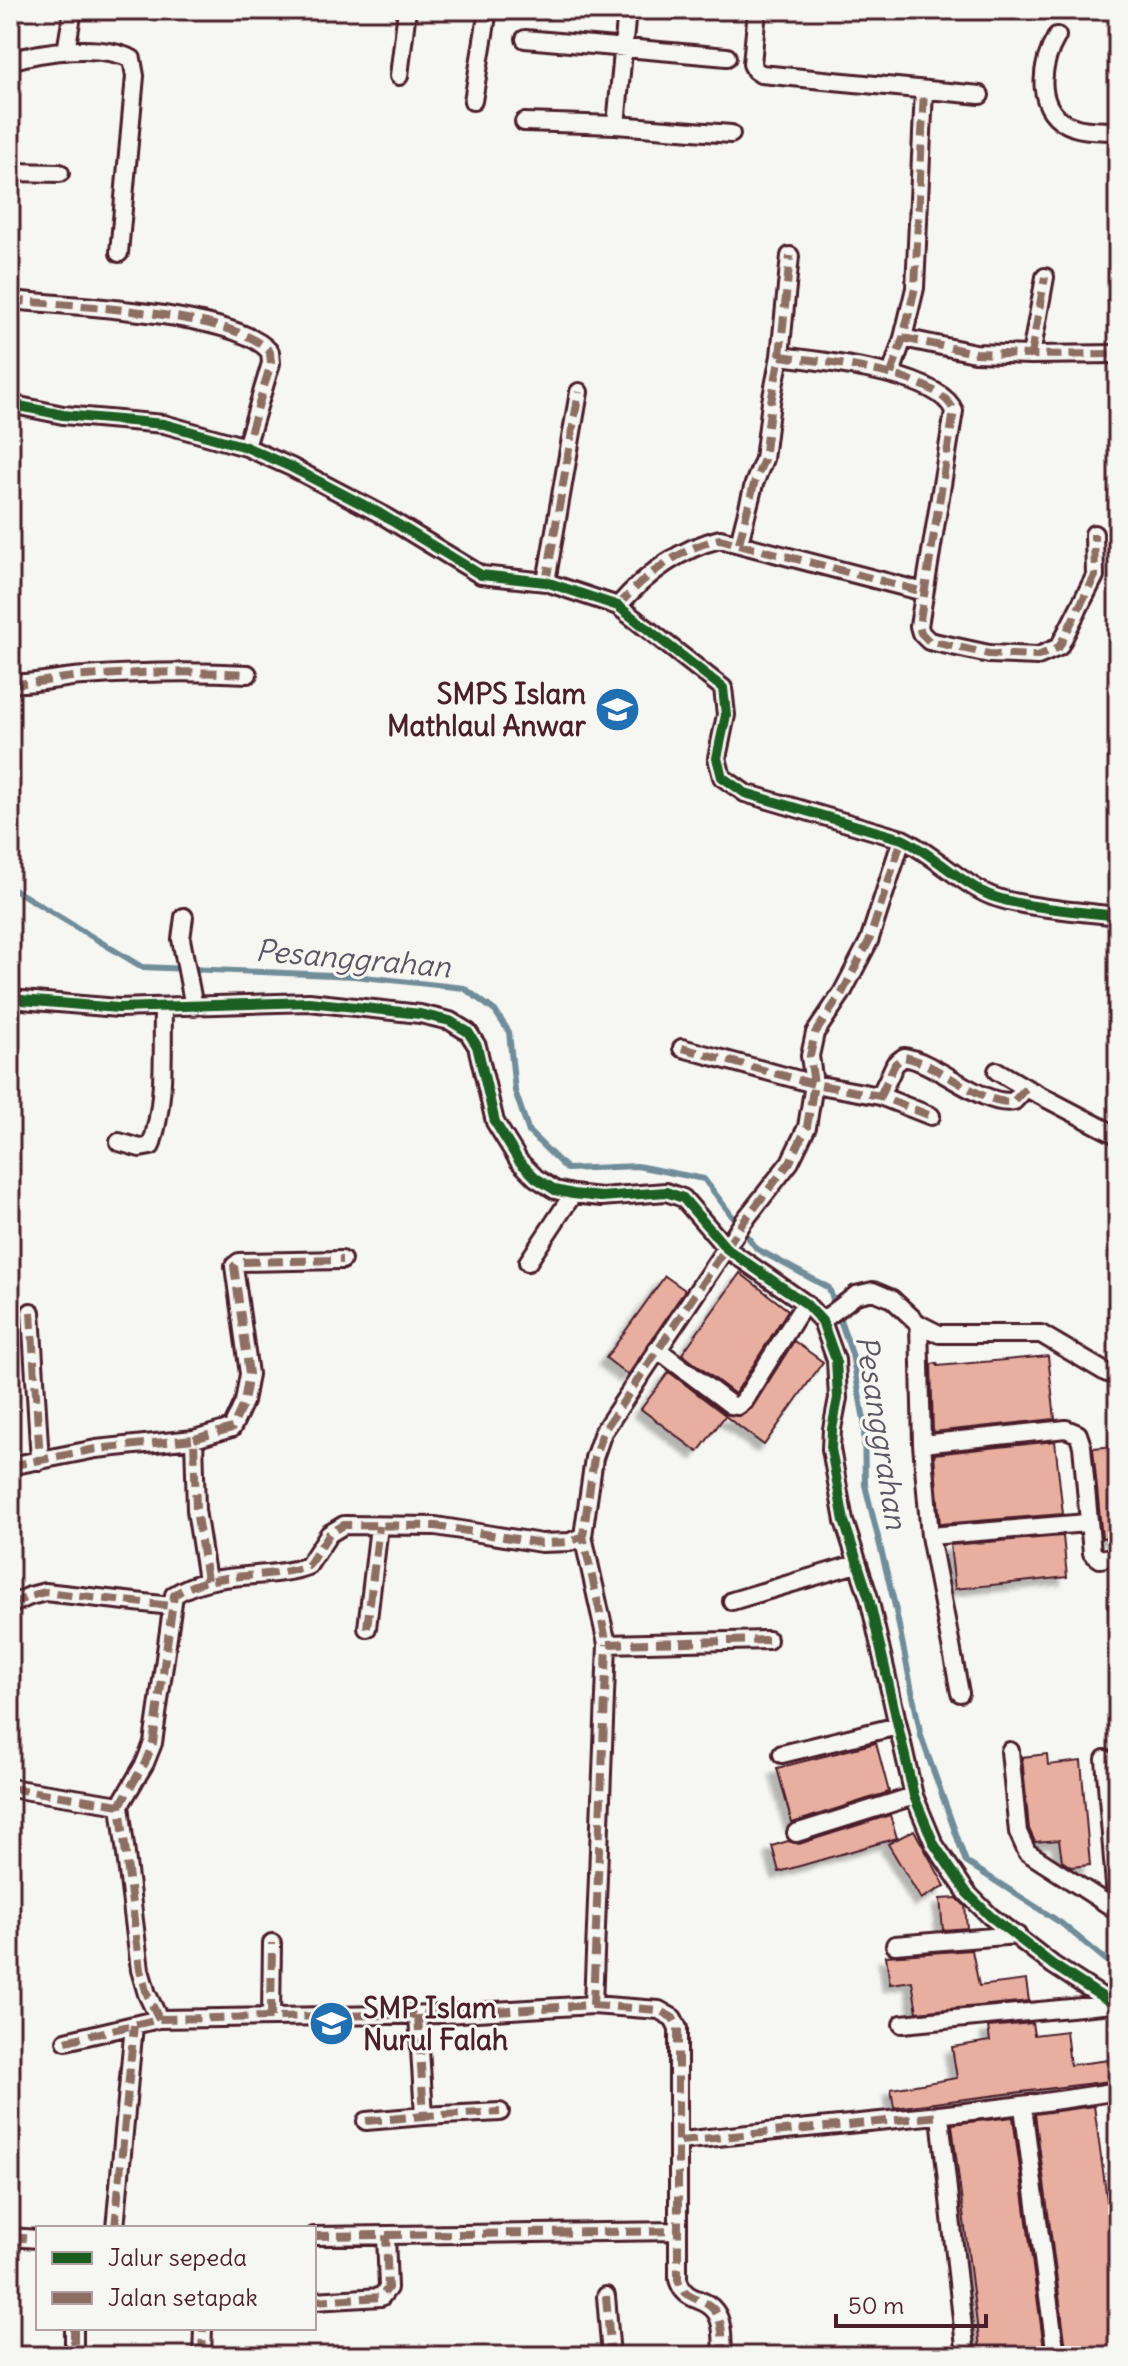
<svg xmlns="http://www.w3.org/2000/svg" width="1128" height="2366" font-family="Delius,sans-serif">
	<defs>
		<filter id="shadow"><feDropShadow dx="-7" dy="7" stdDeviation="2" flood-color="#0004"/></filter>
	</defs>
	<rect width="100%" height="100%" fill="#f6f6f2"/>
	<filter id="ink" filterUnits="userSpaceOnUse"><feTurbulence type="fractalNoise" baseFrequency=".0125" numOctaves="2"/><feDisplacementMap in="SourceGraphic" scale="16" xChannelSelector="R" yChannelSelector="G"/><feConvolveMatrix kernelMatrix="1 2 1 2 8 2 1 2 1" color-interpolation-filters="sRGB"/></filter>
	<g filter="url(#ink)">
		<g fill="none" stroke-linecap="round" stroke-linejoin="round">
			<path stroke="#6f8d99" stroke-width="6" d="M10 887 142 967 355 976 464 988 495 1011 509 1032 515 1091 529 1132 567 1169 637 1166 704 1179 757 1249 829 1288 852 1354 864 1420 865 1485 895 1606 921 1736 966 1862 1061 1923 1118 1970"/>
		</g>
		<path fill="#e8afa1" stroke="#4a1f2b" stroke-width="2" filter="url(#shadow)" d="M740 1273 788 1310 735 1394 682 1354Z
			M665 1276 685 1290 628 1375 606 1358Z
			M794 1341 823 1362 764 1445 725 1416 698 1452 641 1409 669 1372 724 1414 741 1416 752 1408Z
			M1048 1356 1055 1419 933 1432 931 1364 937 1363 938 1366Z
			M1055 1441 1063 1514 940 1524 934 1454Z
			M1118 1446V1537L1102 1538 1093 1448Z
			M1063 1536 1067 1577 955 1589 950 1545Z
			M876 1743 889 1792 792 1823 777 1768Z
			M1047 1754 1048 1765 1081 1761 1090 1865 1071 1867 1062 1861 1059 1840 1035 1842 1029 1829 1022 1757Z
			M890 1815 897 1838 779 1872 772 1846 788 1841 799 1844Z
			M914 1830 945 1886 921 1899 888 1844Z
			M957 1898 965 1906 967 1928 943 1930 940 1899Z
			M972 1950 979 1986 1026 1980 1029 2001 917 2012 912 1981 890 1984 886 1956Z
			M1032 2023 1034 2035 1066 2031 1070 2065 1118 2059V2080L894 2108 891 2089 957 2078 952 2047 990 2041 988 2027Z
			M1094 2106 1118 2279V2356H1067L1035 2114Z
			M1013 2117 1045 2356H981L952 2124Z"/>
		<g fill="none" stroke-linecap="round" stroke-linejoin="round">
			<defs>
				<path id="minor" d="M627 10 616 125 731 134
					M757 10 752 64 755 70 761 74 980 95
					M1057 36C1039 67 1034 113 1074 127 1087 132 1104 130 1118 131
					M525 39 727 57
					M66 51 73 10
					M10 61C44 51 99 43 132 59L135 76 119 253
					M399 76 407 10
					M473 101 488 10
					M524 122 616 125
					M10 172 60 173
					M10 300C65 306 237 311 270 352L271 363 246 447
					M903 338 975 353 1031 355 1118 354
					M1031 355 1045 277
					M780 356C818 361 939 372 954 411L919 626 921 633 929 641 989 654 1038 656 1059 647 1095 576 1094 534
					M891 374 903 338 915 288 924 90
					M10 404 63 415 164 424 246 447 291 467 379 513 481 575 546 582 618 606 723 688 726 715 717 758 722 777 745 793 902 839C933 854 955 878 985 893 1012 907 1085 912 1118 916
					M739 543 754 484 764 459 771 402 780 356 790 256
					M546 582 579 392
					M618 606C646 574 679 549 720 539L924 592
					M10 683C36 685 59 677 85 676 139 672 194 671 248 674
					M184 917 181 939 194 1007
					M10 999 118 1008 309 1002 420 1014 450 1021 468 1032 477 1046 495 1122 519 1161 536 1178 555 1190 573 1194 601 1197 666 1192 683 1198 727 1249 805 1303 822 1321 836 1360 838 1398 832 1429 831 1449 844 1521 869 1598 914 1796 934 1844 967 1893 990 1916 1053 1965 1118 2007
					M682 1048 814 1084 880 1096 931 1116
					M997 1071 1026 1088 1118 1136
					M880 1096 895 1064 904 1057C937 1062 984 1108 1014 1101L1026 1088
					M119 1142 140 1148 151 1146C166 1101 162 1054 163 1008
					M528 1262 573 1194
					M31 1312 40 1461
					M822 1321 856 1295 873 1291 892 1299 919 1324 939 1334H1041L1107 1373 1118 1375
					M919 1324 922 1444 930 1536 1087 1523
					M657 1349 731 1405 738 1406 743 1402 805 1303
					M194 1439 232 1428 244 1402 249 1374 234 1266 239 1262 342 1260
					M922 1444 1066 1429 1078 1434 1082 1446 1092 1553 1100 1559 1118 1556
					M10 1466 96 1449 194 1439 196 1510 207 1580
					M930 1536 960 1693
					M732 1601 856 1564
					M10 1605 30 1596 45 1592 171 1606
					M367 1628 379 1526
					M768 1640 607 1644 583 1536 594 1458 603 1432 744 1221 790 1162 807 1127 814 1084 810 1056 815 1033 842 993 869 941 902 839
					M1010 1751 1018 1832 1027 1852 1118 1911
					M782 1754 898 1726
					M1105 1759 1117 1911
					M10 1788 120 1805
					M796 1833 914 1796
					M895 1945 1017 1935
					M593 2005 607 1644
					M418 2015 424 2116 500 2112
					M271 2017 272 1943
					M159 2019 147 1994 140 1970 120 1805 145 1763 153 1743 174 1595C214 1569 265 1581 308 1566L329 1534 344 1525 436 1526 541 1543 570 1542 583 1536
					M902 2024 1113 2004
					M66 2041 159 2019 444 2014 593 2005 659 2010 673 2018 678 2028V2279C685 2304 703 2295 715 2311 724 2323 722 2342 723 2356
					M1023 2107 1056 2356
					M940 2116 966 2356
					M366 2121 424 2116
					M680 2141C826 2125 973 2115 1118 2091
					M115 2228 134 2025
					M314 2236 678 2231
					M10 2237 38 2239
					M606 2296 611 2356
					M314 2301 381 2297 388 2288 386 2235
					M74 2328V2356
					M202 2356 203 2328"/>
			</defs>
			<use href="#minor" stroke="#4a1f2b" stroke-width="22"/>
			<use href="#minor" stroke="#f6f6f2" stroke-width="16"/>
			<path stroke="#8d6e63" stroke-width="8" stroke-dasharray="16 8" stroke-linecap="butt" d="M10 300C65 306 237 311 270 352L271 363 246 447
				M903 338 975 353 1031 355 1118 354
				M1031 355 1045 277
				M780 356C818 361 939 372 954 411L919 626 921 633 929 641 989 654 1038 656 1059 647 1095 576 1094 534
				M891 374 903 338 915 288 924 90
				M739 543 754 484 764 459 771 402 780 356 790 256
				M546 582 579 392
				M618 606C646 574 679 549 720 539L924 592
				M10 683C36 685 59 677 85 676 139 672 194 671 248 674
				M682 1048 814 1084 880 1096 931 1116
				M880 1096 895 1064 904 1057C937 1062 984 1108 1014 1101L1026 1088
				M31 1312 40 1461
				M194 1439 232 1428 244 1402 249 1374 234 1266 239 1262 342 1260
				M10 1466 96 1449 194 1439 196 1510 207 1580
				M10 1605 30 1596 45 1592 171 1606
				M367 1628 379 1526
				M768 1640 607 1644 583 1536 594 1458 603 1432 744 1221 790 1162 807 1127 814 1084 810 1056 815 1033 842 993 869 941 902 839
				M10 1788 120 1805
				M593 2005 607 1644
				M418 2015 424 2116 500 2112
				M271 2017 272 1943
				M159 2019 147 1994 140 1970 120 1805 145 1763 153 1743 174 1595C214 1569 265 1581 308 1566L329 1534 344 1525 436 1526 541 1543 570 1542 583 1536
				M66 2041 159 2019 444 2014 593 2005 659 2010 673 2018 678 2028V2279C685 2304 703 2295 715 2311 724 2323 722 2342 723 2356
				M366 2121 424 2116
				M680 2141 940 2116
				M115 2228 134 2025
				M314 2236 678 2231
				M10 2237 38 2239
				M606 2296 611 2356
				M314 2301 381 2297 388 2288 386 2235
				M74 2328V2356
				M202 2356 203 2328"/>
			<defs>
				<path id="cycleway" d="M10 404 63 415 164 424 246 447 291 467 379 513 481 575 546 582 618 606 723 688 726 715 717 758 722 777 745 793 902 839C933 854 955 878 985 893 1012 907 1085 912 1118 916
					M10 999 118 1008 309 1002 420 1014 450 1021 468 1032 477 1046 495 1122 519 1161 536 1178 555 1190 573 1194 601 1197 666 1192 683 1198 727 1249 805 1303 822 1321 836 1360 838 1398 832 1429 831 1449 844 1521 869 1598 914 1796 934 1844 967 1893 990 1916 1053 1965 1118 2007"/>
			</defs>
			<use href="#cycleway" stroke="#f6f6f2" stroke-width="15"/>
			<use href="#cycleway" stroke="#1b5e20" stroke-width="10"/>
		</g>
	</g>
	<defs>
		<symbol id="school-disc" viewBox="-11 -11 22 22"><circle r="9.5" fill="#1f6fb2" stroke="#f6f6f2"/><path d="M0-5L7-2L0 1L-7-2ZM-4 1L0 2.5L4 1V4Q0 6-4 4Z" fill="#fff"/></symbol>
	</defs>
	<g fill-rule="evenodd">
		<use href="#school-disc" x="592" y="684" width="51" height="51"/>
		<use href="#school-disc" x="306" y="1998" width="51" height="51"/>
	</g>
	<g text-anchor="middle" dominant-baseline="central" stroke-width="6" stroke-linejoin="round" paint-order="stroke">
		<g font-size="28" font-weight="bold" fill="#4a1f2b" stroke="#f6f6f2" text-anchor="end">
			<text x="586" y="694">SMPS Islam<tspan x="586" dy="32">Mathlaul Anwar</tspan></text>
			<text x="363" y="2008" text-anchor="start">SMP Islam<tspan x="363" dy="32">Nurul Falah</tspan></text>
		</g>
		<g font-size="30" font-style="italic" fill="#5c5662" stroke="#f6f6f2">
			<text transform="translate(353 958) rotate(5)">Pesanggrahan</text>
			<text transform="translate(882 1432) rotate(81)">Pesanggrahan</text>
		</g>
	</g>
	<rect width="1128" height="2366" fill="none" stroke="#f6f6f2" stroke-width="40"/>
	<rect x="20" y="20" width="1088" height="2326" fill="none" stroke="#4a1f2b" stroke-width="3" filter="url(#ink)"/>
	<rect x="36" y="2226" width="280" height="104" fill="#f6f6f2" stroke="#b1a0a2" stroke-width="2"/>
	<rect x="52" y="2252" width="40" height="12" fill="#1b5e20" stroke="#b1a0a2" stroke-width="2"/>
	<text x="108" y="2266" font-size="24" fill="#4a1f2b">Jalur sepeda</text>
	<rect x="52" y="2292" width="40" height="12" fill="#8d6e63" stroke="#b1a0a2" stroke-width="2"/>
	<text x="108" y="2306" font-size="24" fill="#4a1f2b">Jalan setapak</text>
	<path d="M836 2314v12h150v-12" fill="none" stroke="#4a1f2b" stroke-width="4"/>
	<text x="848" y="2314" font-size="24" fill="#4a1f2b" stroke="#f6f6f2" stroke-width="6" paint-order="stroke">50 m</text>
</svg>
